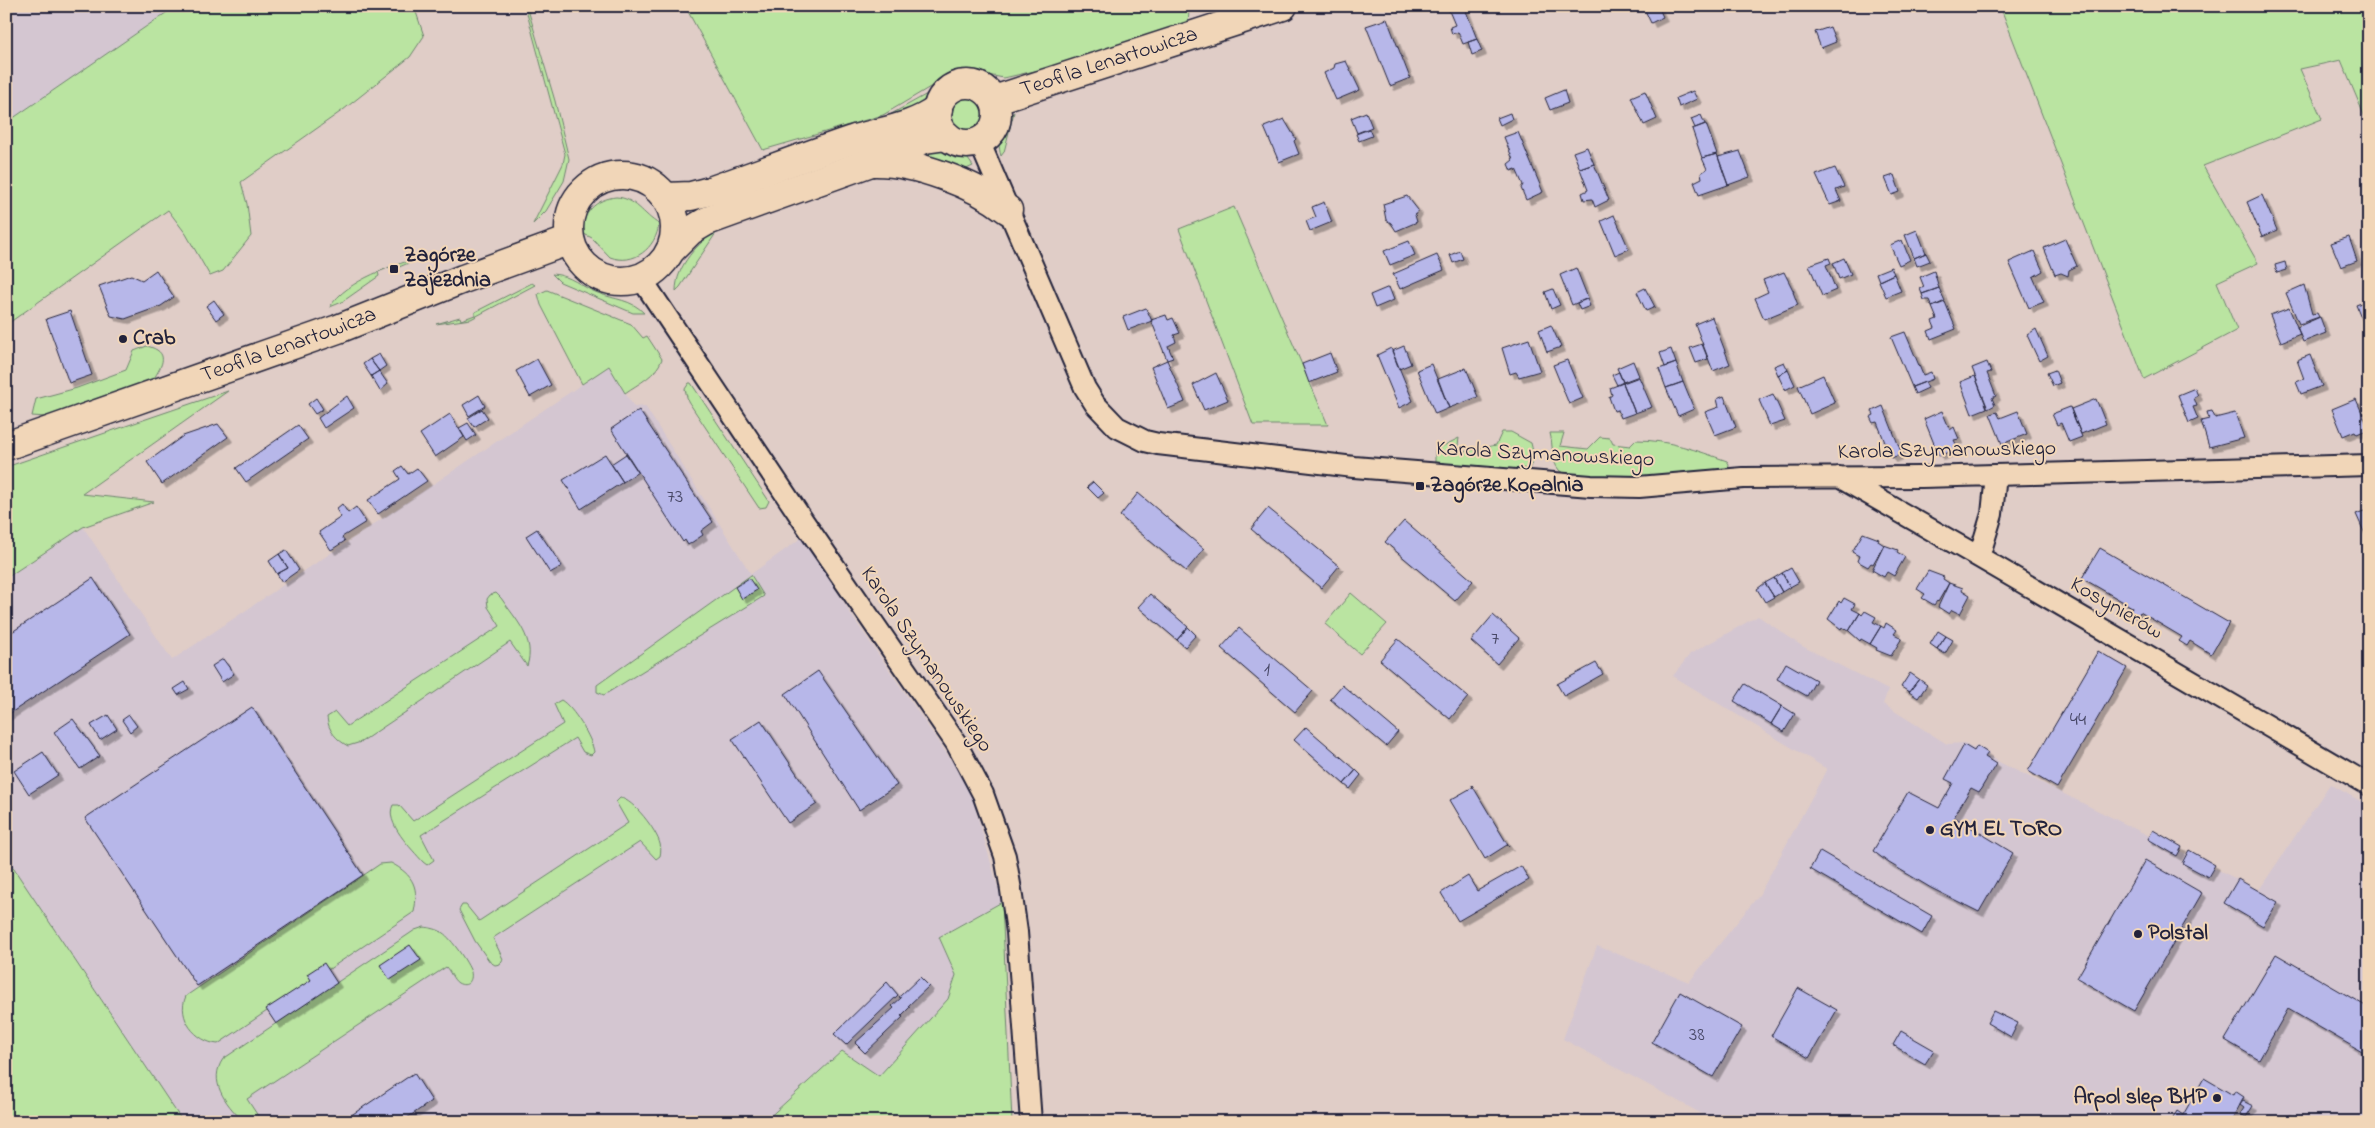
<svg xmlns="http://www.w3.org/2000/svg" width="2375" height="1128" font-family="'Indie Flower',sans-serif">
	<defs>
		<filter id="shadow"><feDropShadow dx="4.5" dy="4.5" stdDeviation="0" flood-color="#0004"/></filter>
	</defs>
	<rect width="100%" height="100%" fill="#e0cdc7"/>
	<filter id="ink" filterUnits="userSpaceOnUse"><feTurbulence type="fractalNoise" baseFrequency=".02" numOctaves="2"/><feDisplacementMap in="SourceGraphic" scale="10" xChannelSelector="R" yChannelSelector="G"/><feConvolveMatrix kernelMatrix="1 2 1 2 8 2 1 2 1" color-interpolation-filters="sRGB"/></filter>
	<g filter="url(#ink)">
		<path fill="#d4c6d1" d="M6 6H176L6 123Z
			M609 366 634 407 645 406 751 574 804 536 852 616 969 786 1002 902 939 937 956 975 949 999 879 1077 842 1051 764 1122H183L6 857V578L83 527 172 660Z
			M1758 616 1802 646 1888 690 1883 704 1947 744 1965 743 1974 748 1976 745 1989 752 1988 755 2001 763 2259 890 2330 784 2369 806V1122H1717L1563 1039 1597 946 1689 982 1759 895 1827 769 1673 676 1690 654Z"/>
		<path fill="#bae4a1" stroke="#6e836e" d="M176 6H414L424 36 410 57 343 110 241 182 247 204 251 236 223 271 210 276 186 234 168 210 6 325V123Z
			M525 6H527L555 101 569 159 564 181 546 211 533 224 563 164 565 154Z
			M685 6H1197L1189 10 1188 26 1069 63 1004 78 971 72 960 73 947 77 883 115 763 150Z
			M2000 6H2369V127L2341 60 2300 69 2322 119 2203 166 2258 263 2217 282 2237 330 2144 379Z
			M945 84 930 103 884 118Z
			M951 114a16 16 0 1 1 32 0a16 16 0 1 1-32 0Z
			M1014 112 1004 152 1001 156C996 139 1001 123 1014 112Z
			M944 145 965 155 973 166 955 174 905 152Z
			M616 197C636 198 643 215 659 224 656 248 634 266 610 257L592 238 582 233C582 213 596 199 616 197Z
			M1234 207 1328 425H1253L1179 229Z
			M718 230 680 287 676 291C676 266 698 242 718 230Z
			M425 256 392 270 390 267 378 272 379 276 342 302 330 307C346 280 396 264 425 256Z
			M552 274C571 275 581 287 598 293 615 300 631 299 644 313H633L560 282Z
			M532 283 535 285 471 319 436 324 460 317 461 320 475 315V312Z
			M547 290 631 324 643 338 647 336 662 359C656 376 639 383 625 393L609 366 582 384 541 305 538 294Z
			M147 346C170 352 163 364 153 380L46 417 32 416 36 399 77 388 126 370 134 351Z
			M689 383H691L769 501 766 507 759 508 688 401 685 389Z
			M228 391 82 494 154 502 83 527 6 578V467Z
			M1502 432H1511L1531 443C1534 455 1535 461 1528 470L1441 466 1435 463V450L1459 438 1457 453 1496 445Z
			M1550 433H1564L1560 446 1588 449 1600 437 1610 438 1613 444 1630 446 1636 440C1669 440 1696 450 1727 461L1729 464 1728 472C1701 474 1576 488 1559 470 1551 461 1553 444 1550 433Z
			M751 575 764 596 604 695 597 692V685Z
			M496 593 501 598C516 620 536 639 527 666L510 642 361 742 348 746C337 740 328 731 327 717L335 712 347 726 500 626 488 607 487 599 490 595Z
			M1351 593 1387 624 1360 654 1325 624Z
			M561 700C573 707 592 738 594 752L591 755 583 752 575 738 421 835 434 860 427 865 423 862C412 849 384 823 393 805H399L413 821 563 724 554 704Z
			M620 798C633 799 657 831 660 844 661 847 661 852 660 856L656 859 640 842 493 938 503 959 500 964 495 965 490 962 475 941 459 910 462 905H466L479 921 628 823 616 802Z
			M6 857 183 1122H6Z
			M391 863C414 875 419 888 414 912L218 1044C196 1042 176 1018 186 996L380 864Z
			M1002 902 1012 1122H764L842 1051 879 1076 948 999 956 975 939 937Z
			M424 927C431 928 438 929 443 933 451 938 468 963 471 972 473 981 467 988 458 983 453 980 450 971 446 967L247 1099 262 1122 242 1120C225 1103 208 1081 223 1059L415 930Z"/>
		<path fill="#b7b7e9" stroke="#22223b" filter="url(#shadow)" d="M1447 6H1464L1477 39 1463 44 1458 32 1452 34 1450 27 1455 25Z
			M1643 6H1658L1663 17 1651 23Z
			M1387 19 1410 78 1390 86 1366 26Z
			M1830 27 1836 42 1821 48 1815 32Z
			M1477 39 1482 51 1472 55 1468 42Z
			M1346 61 1360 90 1336 100 1324 73 1334 68 1335 64Z
			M1564 90 1568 103 1550 110 1545 98Z
			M1645 91 1657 119 1644 125 1631 97Z
			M1693 91 1697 99 1679 107 1676 98Z
			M1366 112 1372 127 1357 133 1351 118Z
			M1510 113 1512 119 1500 125 1497 118Z
			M1701 115 1705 124 1695 128 1691 119Z
			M1284 119 1296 139 1294 141 1299 154 1279 162 1264 127Z
			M1706 124 1717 154 1702 158 1692 129Z
			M1369 129 1372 136 1359 141 1356 134Z
			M1518 132 1543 192 1526 200 1521 188 1523 185 1516 169 1511 171 1508 164 1513 160 1504 137Z
			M1587 147 1594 164 1580 169 1573 152Z
			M1740 151 1750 177 1728 185 1718 157Z
			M1717 154 1728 185 1699 195 1694 182 1702 178 1701 173 1707 169 1702 158Z
			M1594 164 1609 200 1595 207 1592 199 1584 200 1582 193 1588 190 1580 169Z
			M1835 168 1844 187 1836 190 1841 201 1830 205 1816 175Z
			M1894 175 1900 192 1892 195 1885 178Z
			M2262 195 2277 230 2262 237 2247 202Z
			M1407 196 1418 210 1415 215 1417 222 1396 231 1391 223 1386 220 1383 204Z
			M1324 202 1332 222 1310 231 1306 221 1316 217 1312 207Z
			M1614 215 1629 249 1615 255 1601 221Z
			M1917 230 1926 253 1914 258 1905 235Z
			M2349 237 2357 261 2341 267 2331 243Z
			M2065 239 2077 266 2069 270 2068 276 2061 273 2055 275 2044 248Z
			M1902 240 1910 260 1899 265 1890 245Z
			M1409 241 1415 255 1390 265 1384 251Z
			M1460 251 1463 259 1453 263 1450 255Z
			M2034 251 2043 271 2033 277 2044 302 2029 308 2009 262Z
			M1926 253 1930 261 1917 266 1914 258Z
			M1437 255 1444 270 1400 289 1393 274Z
			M1829 258 1831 263 1826 265 1836 290 1822 296 1809 265Z
			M1844 258 1851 274 1839 279 1833 263Z
			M2285 262 2287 270 2277 273 2275 265Z
			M1891 267 1894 274 1879 281 1876 273Z
			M1576 268 1588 298 1572 305 1560 275Z
			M156 270 174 297 161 306 125 319 111 316 99 286 131 275 142 280Z
			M1934 271 1939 288 1922 294 1920 289 1924 287 1920 277Z
			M1784 272 1794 292H1793L1798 305 1764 319 1755 298 1768 292 1763 280Z
			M1894 274 1901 291 1886 297 1879 281Z
			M2304 285 2312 314 2317 313 2319 317 2299 324 2286 293Z
			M1389 287 1394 300 1375 308 1370 295Z
			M1645 288 1655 307 1646 311 1637 292Z
			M1939 288 1945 301 1932 307 1929 300H1924L1922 294Z
			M1553 289 1560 305 1551 309 1545 292Z
			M1587 299 1590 306 1580 310 1577 303Z
			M214 300 224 314 216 320 206 306Z
			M2369 300V327L2366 329 2356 305Z
			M1945 302 1956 329 1931 339 1928 331 1935 328 1932 321 1937 319 1932 307Z
			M1146 308 1152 321 1128 330 1123 317Z
			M2289 308 2300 334 2281 342 2270 315Z
			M70 311 92 375 69 383 46 319Z
			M1166 315 1168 320 1173 318 1180 333 1174 335 1176 342 1168 346 1173 358 1167 360 1151 320Z
			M1712 317 1730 364 1713 371 1695 324Z
			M2320 317 2326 333 2303 342 2297 327Z
			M1551 325 1561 347 1547 352 1539 330Z
			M2036 329 2048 356 2039 361 2027 335Z
			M1905 332 1923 375 1931 372 1933 379 1912 387 1891 337Z
			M1529 339 1540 371 1519 377 1516 372 1510 374 1502 348Z
			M1702 344 1708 359 1696 363 1690 348Z
			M1404 346 1411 364 1399 369 1392 351Z
			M1391 348 1413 401 1399 408 1377 355Z
			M1671 349 1676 363 1665 367 1660 353Z
			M1330 353 1337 372 1309 383 1302 364Z
			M379 354 386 366 379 371 370 359Z
			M2310 355 2322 386 2301 394 2296 382 2304 379 2297 360Z
			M370 359 379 371 371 376 363 364Z
			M537 359 551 385 530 397 516 371Z
			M1167 360 1185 402 1168 409 1151 367Z
			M1567 360 1583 398 1569 404 1553 365Z
			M1633 361 1639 376 1623 382 1617 368Z
			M1784 362 1788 370 1778 375 1774 366Z
			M1987 362 1991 372 1987 373 1996 396 1992 398 1995 405 1988 409 1972 368Z
			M1676 363 1683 382 1666 388 1659 369Z
			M1431 364 1449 408 1435 414 1417 370Z
			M1466 368 1478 397 1449 408 1438 379Z
			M1788 370 1795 385 1785 390 1778 375Z
			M2055 370 2060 383 2053 386 2047 373Z
			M379 371 388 384 380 391 371 376Z
			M1619 372 1623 382 1617 385 1612 375Z
			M1216 373 1228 400 1204 410 1193 385Z
			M1823 375 1835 403 1810 414 1798 386Z
			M1975 376 1987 408 1972 414 1960 382Z
			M1639 377 1652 407 1635 413 1623 383Z
			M1683 382 1694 409 1678 416 1666 388Z
			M1925 382 1928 388 1915 394 1912 387Z
			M1623 383 1635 413 1621 418 1618 410 1614 411 1609 397 1612 395 1610 388Z
			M2195 388 2198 396 2194 398 2197 406 2193 407 2198 419 2189 423 2178 395Z
			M1773 394 1785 421 1770 426 1759 400Z
			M479 395 485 406 469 416 463 405Z
			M347 396 354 408 324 428 318 418Z
			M1724 396 1736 427 1715 435 1705 412 1719 407 1717 399Z
			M316 398 323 409 315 414 308 404Z
			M2096 399 2106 424 2081 434 2071 409Z
			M2356 399 2369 429 2357 434 2355 431 2343 436 2332 409Z
			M1883 406 1902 454 1891 458 1877 422 1873 423 1870 417 1874 415 1872 411Z
			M2070 407 2082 437 2069 442 2061 423 2057 425 2052 414Z
			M482 409 488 418 474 427 468 418Z
			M639 410 713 522 701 531 703 535 688 545 685 540 683 542 611 429Z
			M1942 411 1950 430 1954 427 1959 439 1954 440 1958 448 1939 456 1924 419Z
			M2018 411 2027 434 2002 444 1990 414 1997 412 2000 418Z
			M2212 411 2215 418 2235 413 2244 438 2209 447 2201 421 2209 419 2207 412Z
			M450 414 464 437 435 457 420 434Z
			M468 423 476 435 467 441 459 428Z
			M218 424 228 437 162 484 147 462 183 436Z
			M298 425 308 439 246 482 236 468Z
			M605 454 623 482 581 509 563 480Z
			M626 454 638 472 623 482 611 464Z
			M402 466 408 474 417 468 427 481 378 514 368 500 400 479 395 471Z
			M1093 482 1104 493 1098 498 1087 487Z
			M1138 493 1204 549 1186 571 1120 516Z
			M342 504 348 513 356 507 366 522 342 537 345 541 331 550 319 532 341 517 336 509Z
			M1268 508 1339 566 1321 588 1251 529Z
			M2369 509V543L2356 514Z
			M1404 521 1473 581 1455 601 1385 542Z
			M537 529 562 566 550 573 526 536Z
			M1863 533 1879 539 1878 541 1884 545 1873 564 1871 563 1868 567 1857 561 1859 556 1852 552Z
			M1884 545 1898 550 1897 552 1905 557 1894 576 1887 572 1884 577 1872 570Z
			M2100 548 2229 623 2211 654 2190 641 2187 646 2179 641 2182 637 2140 612 2137 617 2129 612 2132 607 2082 578Z
			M286 550 299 570 282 582 277 574 288 568 279 554Z
			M279 554 288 568 277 574 269 561Z
			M1791 568 1799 582 1790 587 1782 573Z
			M1928 571 1944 577 1943 579 1949 583 1938 602 1937 601 1934 605 1922 598 1925 594 1917 589Z
			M1782 573 1790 587 1782 592 1774 578Z
			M93 578 130 634 6 716V636Z
			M749 578 757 590 742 599 735 587Z
			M1774 578 1782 592 1774 597 1765 583Z
			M1765 583 1774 597 1765 602 1757 589Z
			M1949 583 1963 588 1962 590 1970 595 1960 614 1952 610 1949 614 1938 607Z
			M1150 594 1188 627 1177 640 1138 607Z
			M1844 598 1855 604 1852 609 1860 613 1849 631 1842 627 1841 629 1828 619 1839 601 1841 603Z
			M1865 611 1876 617 1873 622 1881 626 1870 644 1861 639 1860 641 1849 631 1860 613 1862 615Z
			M1493 615 1519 638 1497 664 1471 641Z
			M1886 623 1897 630 1894 634 1902 638 1891 656 1876 650 1877 648 1870 644 1881 626 1884 628Z
			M1188 627 1196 635 1185 647 1177 640Z
			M1239 628 1313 691 1295 712 1221 648Z
			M1938 631 1946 636 1937 649 1930 644Z
			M1946 636 1953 640 1945 654 1937 649Z
			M1398 639 1468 697 1450 719 1380 660Z
			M2098 651 2127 668 2057 788 2028 771Z
			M223 659 234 674 222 682 212 666Z
			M1596 663 1603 674 1564 696 1557 684Z
			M1786 663 1816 680 1807 696 1777 679Z
			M818 671 897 785 859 810 785 694Z
			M1910 673 1919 679 1909 692 1901 687Z
			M1919 679 1927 685 1918 698 1909 692Z
			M185 682 189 689 178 695 174 689Z
			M1745 684 1782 706 1771 724 1734 701Z
			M1342 685 1398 732 1386 746 1330 699Z
			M1782 706 1795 714 1784 732 1771 724Z
			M252 707 363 875 197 986 85 818Z
			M108 715 117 729 100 740 91 725Z
			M129 715 137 726 130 732 122 720Z
			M73 719 100 756 80 769 54 732Z
			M761 720 817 804 788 823 732 739Z
			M1306 727 1356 770 1344 784 1294 740Z
			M1964 745 1974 751 1977 746 1988 753 1985 757 1996 764 1979 792 1971 788 1954 817 2013 853 1979 912 1931 888 1889 863 1873 851 1908 792 1939 808 1953 783 1945 779Z
			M43 752 58 775 29 794 14 771Z
			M1356 770 1361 775 1350 789 1344 784Z
			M1472 785 1509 847 1507 845 1485 859 1450 800 1473 787Z
			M2153 830 2182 847 2177 856 2148 839Z
			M2189 850 2215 865 2208 877 2182 863Z
			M1820 851 1932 916 1922 934 1810 869Z
			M2145 860 2202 893 2134 1011 2077 978Z
			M1521 866 1529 880 1458 921 1441 893 1468 876 1477 891Z
			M2238 879 2278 902 2263 926 2224 903Z
			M410 945 421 960 390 980 380 965Z
			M2276 954 2369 1008V1056L2288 1009 2259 1060 2225 1040Z
			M324 963 337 983 276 1024 266 1009 311 980 307 974Z
			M920 977 929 986 908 1006 910 1007 901 1016 903 1017 865 1053 855 1043 894 1008 892 1006 901 998 899 997Z
			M887 982 898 995 846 1045 834 1034Z
			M1798 988 1837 1010 1809 1058 1771 1036Z
			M1680 992 1742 1027 1713 1077 1652 1042Z
			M1993 1011 2018 1023 2011 1037 1987 1023Z
			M1901 1031 1934 1050 1925 1064 1893 1045Z
			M414 1073 432 1101 401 1122H341Z
			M2204 1078 2233 1095 2235 1091 2244 1097 2231 1122H2171L2177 1111 2183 1115Z
			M2243 1101 2253 1106 2246 1117 2240 1114 2244 1108 2240 1105Z
			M2290 1115 2302 1122H2286Z"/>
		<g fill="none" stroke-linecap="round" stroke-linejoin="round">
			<defs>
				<path id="street" d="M979 141 1085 388 1095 404 1117 427 1145 441 1158 444 1354 467 1591 486 1639 487 1743 478 1922 477 2369 465
					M641 278 804 522 956 743 983 794 1005 856 1011 890 1017 932 1031 1122
					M1839 477 1979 557 2369 785
					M1979 557 1992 514 1996 475"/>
				<g id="secondary">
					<circle cx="967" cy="114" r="30"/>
					<path id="s1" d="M994 100 1283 6"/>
					<path d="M873 162C915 161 975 184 1008 210"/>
					<circle cx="622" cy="228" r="53"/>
					<path d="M666 197 691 196 710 191C758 174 805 156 852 140 881 131 913 128 938 109"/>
					<path d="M671 250 690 231 707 221 874 161 925 139 947 136"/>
					<path id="s2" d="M6 446 338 329 463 279 570 240"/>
				</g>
			</defs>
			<use href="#street" stroke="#22223b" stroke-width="24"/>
			<use href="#secondary" stroke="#22223b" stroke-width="31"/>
			<use href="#street" stroke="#f1d6b8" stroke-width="20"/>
			<use href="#secondary" stroke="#f1d6b8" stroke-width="28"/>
		</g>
	</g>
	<g fill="#22223b" stroke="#f1d6b8" stroke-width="2">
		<rect x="389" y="264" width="10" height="10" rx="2.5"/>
		<circle cx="123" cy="339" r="5"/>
		<rect x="1415" y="481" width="10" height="10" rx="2.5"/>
		<circle cx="1930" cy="830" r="5"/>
		<circle cx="2138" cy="934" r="5"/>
		<circle cx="2217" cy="1098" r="5"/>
	</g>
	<g text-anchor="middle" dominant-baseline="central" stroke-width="4" stroke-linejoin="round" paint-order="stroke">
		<g font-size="20" fill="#474766">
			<text x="675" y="497">73</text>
			<text x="1495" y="639">7</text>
			<text x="1267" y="670">1</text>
			<text x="2078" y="720">44</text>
			<text x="1697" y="1035">38</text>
		</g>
		<g font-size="22" fill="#22223b" stroke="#f1d6b8">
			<text stroke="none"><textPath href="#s1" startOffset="121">Teofila Lenartowicza</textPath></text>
			<text stroke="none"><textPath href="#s2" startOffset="300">Teofila Lenartowicza</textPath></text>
			<text transform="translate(1947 451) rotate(-1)">Karola Szymanowskiego</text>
			<text transform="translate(1545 455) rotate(3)">Karola Szymanowskiego</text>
			<text transform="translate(2116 609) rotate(30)">Kosynierów</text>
			<text transform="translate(926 660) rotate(56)">Karola Szymanowskiego</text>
		</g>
		<g font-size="22" font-weight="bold" fill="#22223b" stroke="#f1d6b8" text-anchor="start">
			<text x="404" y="256">Zagórze<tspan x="404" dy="25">Zajezdnia</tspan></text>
			<text x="133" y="339">Crab</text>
			<text x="1430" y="486">Zagórze Kopalnia</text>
			<text x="1940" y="830">GYM EL TORO</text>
			<text x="2148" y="934">Polstal</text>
			<text x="2207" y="1098" text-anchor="end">Arpol slep BHP</text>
		</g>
	</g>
	<rect width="2375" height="1128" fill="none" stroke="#f1d6b8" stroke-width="25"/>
	<rect x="12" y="12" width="2350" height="1103" fill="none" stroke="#22223b" stroke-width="2" filter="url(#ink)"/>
</svg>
